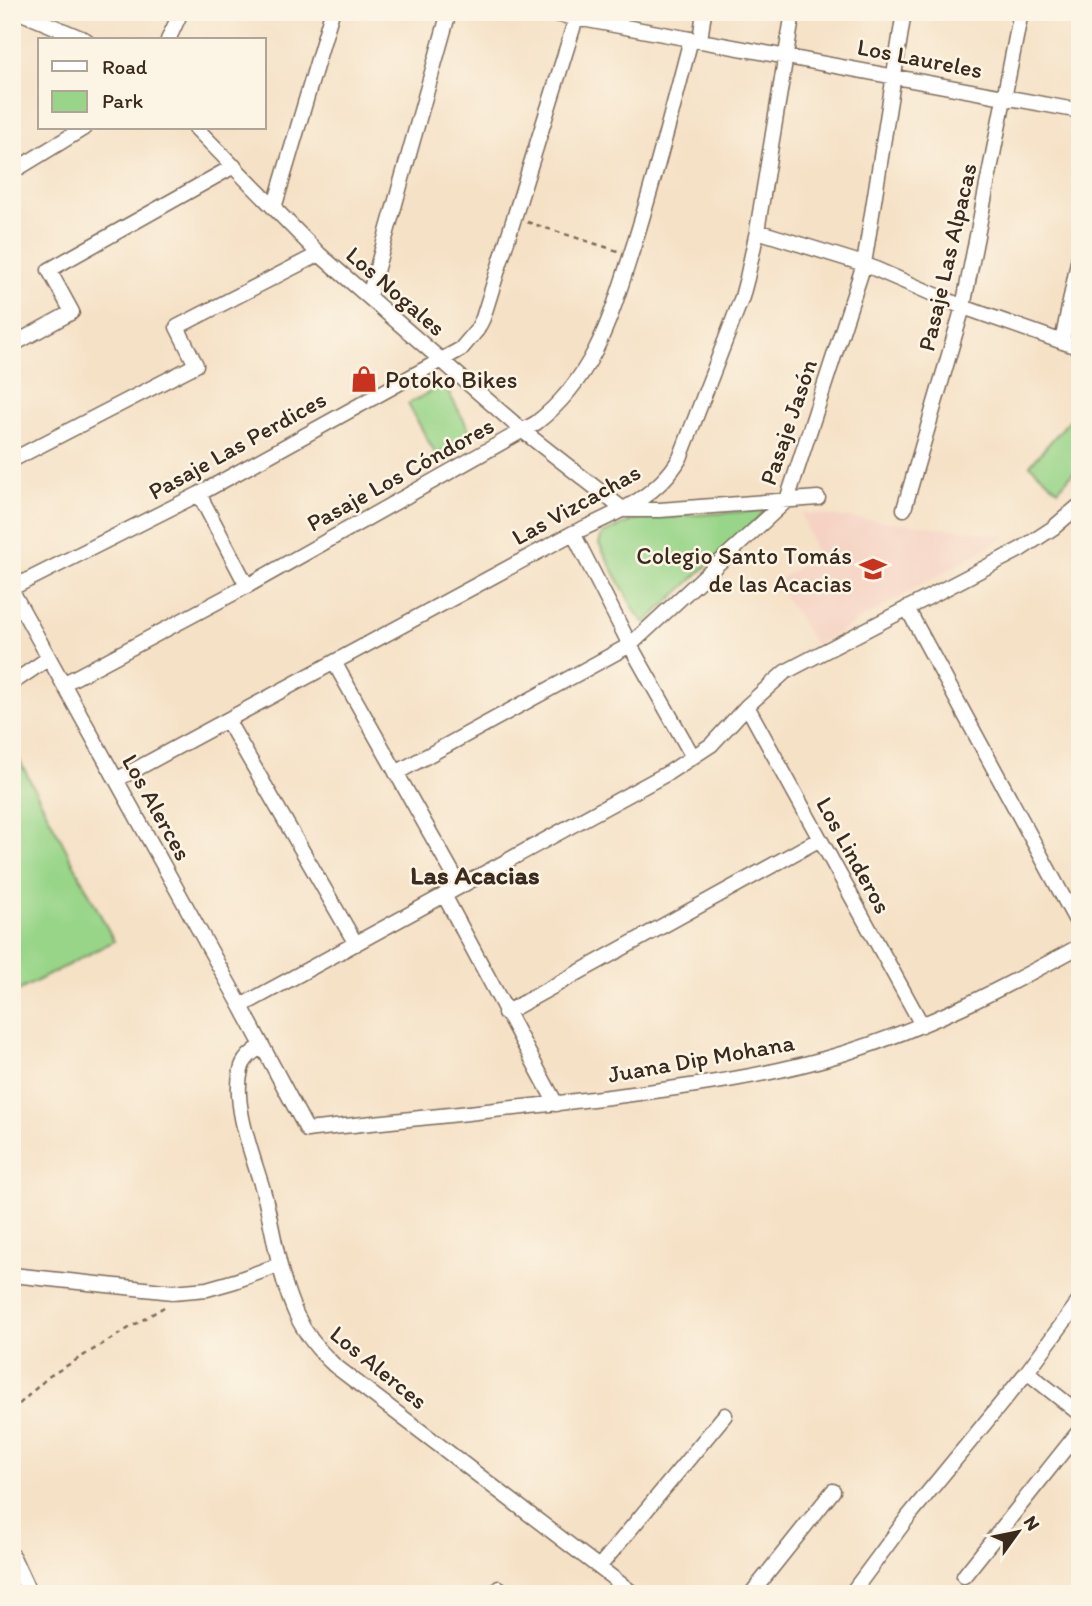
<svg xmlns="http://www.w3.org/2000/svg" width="1092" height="1606" font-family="Itim,sans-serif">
	<rect width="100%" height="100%" fill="#fcf5e5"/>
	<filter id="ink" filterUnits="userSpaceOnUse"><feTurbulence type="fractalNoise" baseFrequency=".0143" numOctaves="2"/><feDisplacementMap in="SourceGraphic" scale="14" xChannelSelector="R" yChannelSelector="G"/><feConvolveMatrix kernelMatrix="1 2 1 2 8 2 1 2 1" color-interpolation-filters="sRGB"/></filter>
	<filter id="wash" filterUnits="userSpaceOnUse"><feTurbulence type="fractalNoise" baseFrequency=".00686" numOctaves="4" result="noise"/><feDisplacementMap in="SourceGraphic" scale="28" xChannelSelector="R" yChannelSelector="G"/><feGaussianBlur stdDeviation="1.57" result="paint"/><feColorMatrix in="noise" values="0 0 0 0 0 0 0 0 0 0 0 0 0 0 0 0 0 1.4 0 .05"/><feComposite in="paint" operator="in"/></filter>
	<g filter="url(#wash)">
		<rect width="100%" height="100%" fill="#f5e1c6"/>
		<path fill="#f5d2c3" d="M802 513 921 525 1007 536 816 645 775 583 816 555Z"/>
		<path fill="#99d589" stroke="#6a8054" stroke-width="2" d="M444 384 472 435 436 455 408 404Z
			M1074 415 1080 421V465L1058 490 1030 465Z
			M767 510 645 623 636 613 599 544 602 534 637 519Z
			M12 746 114 941 12 994Z"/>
	</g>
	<g filter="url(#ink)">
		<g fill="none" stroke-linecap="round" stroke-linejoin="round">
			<defs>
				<path id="street" d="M19 12 86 40
					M544 12 1080 111
					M168 40 181 12
					M700 40 704 12
					M196 128 319 254 523 431 624 510H660L818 498
					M12 172 84 128
					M274 208 332 12
					M757 231 864 264 963 307 1080 348
					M369 296 449 12
					M1062 342 1080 252
					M12 345 72 312 49 270 234 166
					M12 460 196 365 177 327 319 254
					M199 494 247 586
					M904 509 963 307 1021 12
					M573 533 630 645 693 757
					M12 588 199 494 461 349 477 330 483 318 578 12
					M12 591 241 1006 307 1130C410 1119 513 1109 617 1096 694 1086 770 1076 845 1053 931 1026 1001 989 1080 946
					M907 608 1080 928
					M334 662 460 886
					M12 683 49 658
					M63 684 247 586 536 423C593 379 610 320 631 254 654 183 672 111 691 39
					M747 706 922 1025
					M227 720 356 944
					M396 773 630 645 787 500 864 264 904 12
					M116 780 573 533C613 515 657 498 680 458L742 297 747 278 757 231 793 12
					M444 895 556 1104
					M241 1006 668 773 711 745 747 706 785 672 1021 549 1053 528 1080 505
					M505 1013 820 839
					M261 1046C252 1053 243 1059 241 1070 232 1105 253 1156 263 1190 274 1231 278 1275 296 1314 305 1334 318 1350 334 1365L634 1594
					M12 1275 173 1292 207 1289 235 1281 279 1265
					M1027 1372 1080 1414
					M12 1555 30 1594
					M599 1567 725 1415
					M964 1576 1080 1430
					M499 1588 506 1594
					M751 1594 833 1491
					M851 1594 908 1517 1027 1372 1080 1300"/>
			</defs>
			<use href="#street" stroke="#7c6a59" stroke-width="17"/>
			<path stroke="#7c6a59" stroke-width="2.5" stroke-dasharray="5 5" stroke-linecap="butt" d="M527 222 618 251
				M12 1411 48 1377 164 1307"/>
			<use href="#street" stroke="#fff" stroke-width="14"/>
		</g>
	</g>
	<defs>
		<symbol id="shop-bare" viewBox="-9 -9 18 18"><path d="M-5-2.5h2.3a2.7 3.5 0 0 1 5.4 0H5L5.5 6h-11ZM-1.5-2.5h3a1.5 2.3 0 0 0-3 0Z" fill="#c8321e" stroke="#fcf5e5" stroke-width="2.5" paint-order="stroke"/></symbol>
		<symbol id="school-bare" viewBox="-9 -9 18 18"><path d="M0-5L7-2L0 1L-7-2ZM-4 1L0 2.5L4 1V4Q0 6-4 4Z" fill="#c8321e" stroke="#fcf5e5" stroke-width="2.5" paint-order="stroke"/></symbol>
	</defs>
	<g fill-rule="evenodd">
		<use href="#shop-bare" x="345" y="360" width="38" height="38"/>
		<use href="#school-bare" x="854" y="550" width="38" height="38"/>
	</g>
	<g text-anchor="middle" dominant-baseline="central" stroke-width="5" stroke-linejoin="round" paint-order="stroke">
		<g font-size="24" fill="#3b2a1e" stroke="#fcf5e5">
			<text transform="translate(920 58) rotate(11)">Los Laureles</text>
			<text transform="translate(947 257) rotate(-77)">Pasaje Las Alpacas</text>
			<text transform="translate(396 291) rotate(41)">Los Nogales</text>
			<text transform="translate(788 422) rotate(-71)">Pasaje Jasón</text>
			<text transform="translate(237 445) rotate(-29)">Pasaje Las Perdices</text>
			<text transform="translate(400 474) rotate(-29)">Pasaje Los Cóndores</text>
			<text transform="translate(576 504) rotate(-29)">Las Vizcachas</text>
			<text transform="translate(157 807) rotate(61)">Los Alerces</text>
			<text transform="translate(854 855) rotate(61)">Los Linderos</text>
			<text transform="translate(701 1058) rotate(-10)">Juana Dip Mohana</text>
			<text transform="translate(379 1367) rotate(39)">Los Alerces</text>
		</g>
		<g font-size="24" fill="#3b2a1e" stroke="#fcf5e5" text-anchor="start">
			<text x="385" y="379">Potoko Bikes</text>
			<text x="852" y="555" text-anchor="end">Colegio Santo Tomás<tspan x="852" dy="28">de las Acacias</tspan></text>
		</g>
		<g font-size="26" font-weight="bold" fill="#3b2a1e" stroke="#fcf5e5">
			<text x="475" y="875">Las Acacias</text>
		</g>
	</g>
	<rect width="1092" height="1606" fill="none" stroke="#fcf5e5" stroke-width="42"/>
	<rect x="38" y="38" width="228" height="91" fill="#fcf5e5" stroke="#afa495" stroke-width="2"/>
	<rect x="52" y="61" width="35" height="10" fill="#ffffff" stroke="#afa495" stroke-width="2"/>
	<text x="102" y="74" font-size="21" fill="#3b2a1e">Road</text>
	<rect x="52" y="91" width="35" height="21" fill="#99d589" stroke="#afa495" stroke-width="2"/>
	<text x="102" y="108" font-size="21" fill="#3b2a1e">Park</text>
	<g transform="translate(1018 1532) rotate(57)" stroke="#fcf5e5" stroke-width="5" paint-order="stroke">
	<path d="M0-5L12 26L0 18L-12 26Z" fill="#3b2a1e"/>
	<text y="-10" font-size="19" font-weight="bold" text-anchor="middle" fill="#3b2a1e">N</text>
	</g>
</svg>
